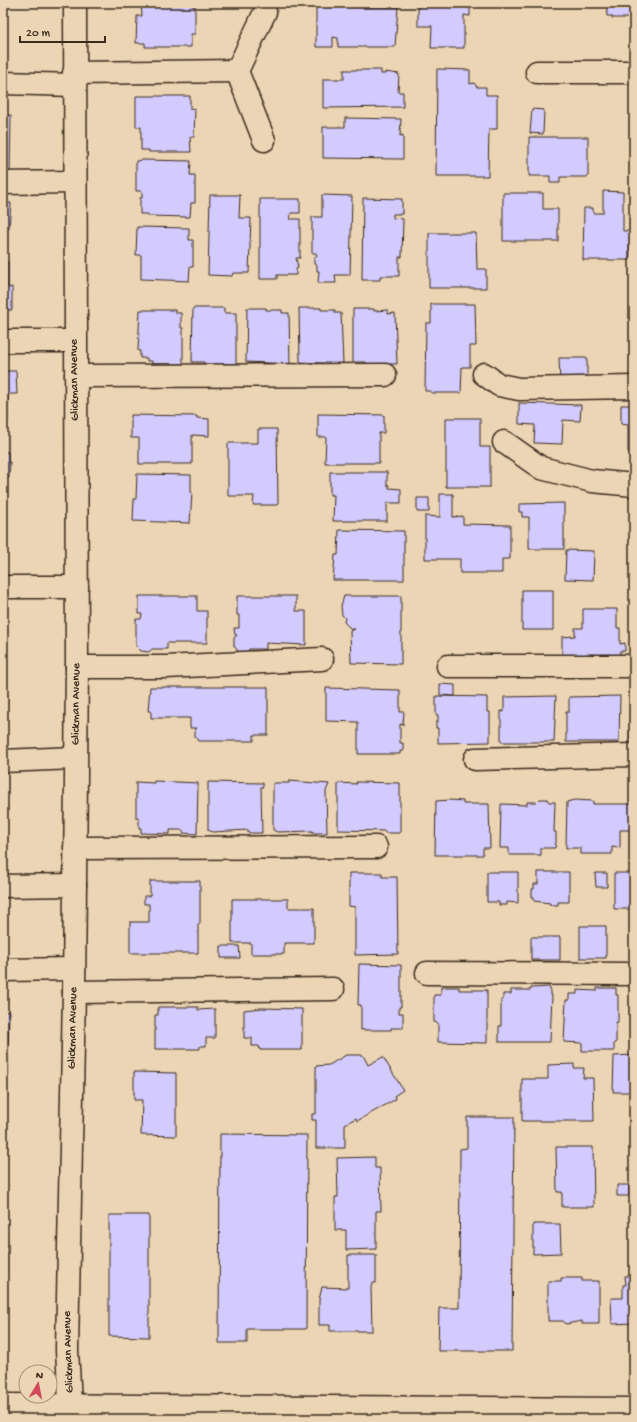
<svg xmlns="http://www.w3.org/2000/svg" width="637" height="1422" font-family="'Gochi Hand',sans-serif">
	<rect width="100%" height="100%" fill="#ebd5b4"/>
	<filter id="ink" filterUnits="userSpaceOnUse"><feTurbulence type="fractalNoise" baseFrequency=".025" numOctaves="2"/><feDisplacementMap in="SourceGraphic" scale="8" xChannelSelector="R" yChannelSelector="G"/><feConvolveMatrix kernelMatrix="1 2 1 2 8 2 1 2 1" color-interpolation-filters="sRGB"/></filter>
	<g filter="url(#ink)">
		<path fill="#d3cbfe" stroke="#3b2a1e" d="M141 3H192V6H195V34H191V47H145V43H136L137 16H142Z
			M426 3H470V16L464 15V48H431L432 26H418V6H426Z
			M589 3H634V18H612V16H607V6H589Z
			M316 7H398L395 47H338V38L333 37V47H316Z
			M437 69 470 70V84L474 83 477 87H486V95H497V129H489L488 176H436Z
			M344 70H381V74H385V72L399 74 398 92H403V107L323 108V79H344Z
			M136 96H190V109L195 108 194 137H190L191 152H149V150H141V127H136Z
			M633 96H634V175Z
			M532 109 544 110 543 134 530 133Z
			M3 115H11L10 173H3Z
			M345 118 401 119 400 136 403 135V159L323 158V127H345Z
			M529 137H588V177H560V183H550V176H529Z
			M143 160 191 161 190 175H195V203H191L190 217 148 216V214H140V198H142V191H136V161Z
			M603 191 623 192V231H630V260H583L584 208H593V213H603Z
			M503 193H543V209H558V241H503Z
			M210 195H240L239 218H251L249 273H233L232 276 208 275Z
			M322 195 352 196 350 275H335L336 283H318L319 271H317V265L314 264V257H317L316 253H312V217H322Z
			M363 198 402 199V214H393V218L403 219 402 257H399V276H380V280H362Z
			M260 199H300V213H291L290 219H300V258H296L298 268 296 269V275H277V279H260Z
			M3 203H11L9 228H6L5 251H3Z
			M137 227 189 228V240H193V267H190L189 281 141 279V255H136Z
			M429 233H476L477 269H486V288H429Z
			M3 262H8V288L12 287V310H3Z
			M431 304H475L476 346H470V367H462L461 393H431V391H425L426 323H431Z
			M631 304H634V366L631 367Z
			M193 308H224V313H236V364H204V362H192Z
			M247 308H266V310H282V313H289L290 364 246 362Z
			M299 308H321V310H335V313H341L343 364 300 362Z
			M353 309H374V311L388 310V314L395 313 397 364H366V362H353Z
			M140 310H175V313H181V328H183V364H152V361H147V358H140V351H138Z
			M559 358H587V383H560Z
			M3 371H16L17 394H8V420H3Z
			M519 403 581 405 580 421 563 420 562 444 534 443 535 425 519 424Z
			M621 405H634V452H628V425L621 424Z
			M318 414 384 415V433H379V463H325L326 437H318Z
			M131 415 197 416V418L209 419V436L192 435V464H139V438H131Z
			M446 418H480V447H490V487H446Z
			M258 429H277L278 505H253L254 496H228V443H258Z
			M3 430H5V452H8V462H10L9 478H3Z
			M330 472H387V485H389V488L401 489V503H387V521H333L334 495H330Z
			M137 474 191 475V492L192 493 190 523 133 521 134 499H136Z
			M440 494H453V517L463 516V524L510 525V559H502V573H460V559H425V516L440 517Z
			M417 498H429V512H417Z
			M564 503V549H529V517H522V512H519V504Z
			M339 530 404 531V580H333L335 555H338Z
			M566 550 594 551 593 580 565 579Z
			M522 590H553V630H522Z
			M139 596H197V611H207V643H167V649H152L149 652 141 651 136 646V619H141L142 614H139Z
			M237 596H296V611H306V645L266 643V649H249L247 652H239L234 646V638L237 635H235L234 628H239V615H237Z
			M344 596H401V664L351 663 350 631 355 629H351L344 622 345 618 342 615 341 606Z
			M583 609H617V628H620V644L625 643V651H620V662L562 663V637L575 636V628H583Z
			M440 684 455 685V696L440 695Z
			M150 687H268V735H254V741H198L195 736V730L197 728H190V718H151V711H148Z
			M326 688 400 690V712H404L403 725 400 724V743H403V751H400V754H358V722L326 721Z
			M436 696 487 697V712H490V742L438 743V728H436V722H438V715H436Z
			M556 696 554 742H501V711L504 712V697Z
			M620 696 619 742H566V712H569V697Z
			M633 697 634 742H630V712H634Z
			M154 781 198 783 197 834 183 833V830H170V834L141 833V828H139V818H136V782L154 783Z
			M289 781 329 784 326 791 327 833H313V831L277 832 273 830V783H289Z
			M208 782 263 783V787H261L262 833H248V830L213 832 208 830Z
			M356 782 400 783V833H385V831L338 830V783L357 784Z
			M540 799H547L549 802H555L554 832H556V842L555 848H541V855H509V848H500L501 804 527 805V802H537Z
			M450 800 463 801V804H489L490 848H483V855H435L436 801Z
			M574 800 593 801V804H634V848H631V830H620V848L612 847V854H581V848H566L567 802Z
			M487 872H518V903L507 902V905H499V902H487Z
			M538 872H569V902H558V905H550V903L534 901V897H532V889H534V884H538Z
			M349 873H382V877H397L398 954 355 955V907L349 906Z
			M595 873H607V887H596Z
			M614 873H634V915H632V909H614Z
			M150 881H200V924H198V953H130V922H149V904H144V896H150Z
			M232 899H288V908H314V943H284V954H251V943H232Z
			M580 926H606V958H580Z
			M531 937H560V960H531Z
			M221 946H239L240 958H221Z
			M359 964 401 965V1007H399V1013H403V1028H391V1030H361V1005H358Z
			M441 987H459V990H487V1043L438 1042V1023L434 1022V995H441Z
			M550 987V995H552L550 1042H499V1026H501V1000H503V994H511V990H531V988Z
			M597 988H616V995H618V1023L616 1022V1042L614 1043V1051H582V1043L564 1042 566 1000H569V994H577V990L597 991Z
			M632 1000H634V1043H630V1026H632Z
			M158 1007H198V1010L215 1009V1038H206V1046H200V1049H155V1015H158Z
			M261 1008 302 1009V1050H260L259 1046H252V1038H244V1010Z
			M9 1011 8 1049H3V1053V1016H5V1012Z
			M346 1055H363L368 1065 383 1057 403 1090 394 1096 396 1099 357 1121 356 1118 345 1124V1148H316V1120H312V1114H316V1066L329 1065Z
			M634 1055V1092H613L614 1056Z
			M3 1056H8L7 1098H3Z
			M574 1064V1068H584L583 1078H593L594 1121H522V1079H548V1065Z
			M134 1072 176 1073V1136L141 1135 142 1100H134Z
			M631 1115H634V1134H631Z
			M467 1117H514L512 1351H438L439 1308H459L460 1149 467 1148Z
			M220 1134 307 1135 306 1329H247V1343H219Z
			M556 1147H593L594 1207H562V1192H557Z
			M375 1157V1168H380L381 1211H376V1249L346 1250V1230H335V1197H338L337 1158Z
			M617 1185H629V1196H617Z
			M109 1215H149V1337L109 1336Z
			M533 1224H560L561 1253 533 1254Z
			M3 1239H6V1277H3Z
			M348 1255H376V1283H373L371 1287 372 1331H330V1325H319V1300L322 1287 348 1288Z
			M625 1276H634V1323L612 1324 611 1298H623V1285H626Z
			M561 1278H582V1281H599V1324H582V1321L566 1324 563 1321H548V1281H561Z"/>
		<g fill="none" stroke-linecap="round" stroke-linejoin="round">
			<defs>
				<g id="minor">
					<path d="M537 72H634"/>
					<path d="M74 73 237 71"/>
					<path d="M3 83 74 85"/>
					<path d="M264 140 237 71 265 12"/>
					<path d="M3 183 74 182"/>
					<path d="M3 341H75"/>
					<path d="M484 374 499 385 519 389 634 387"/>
					<path d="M76 376 385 375"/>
					<path d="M504 442 541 468 592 481 634 485"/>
					<path d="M3 587H77"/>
					<path d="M448 666H634"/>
					<path d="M77 667H166L322 659"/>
					<path d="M475 759 634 755"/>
					<path d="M3 761 75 758"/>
					<path d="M75 848 376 847"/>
					<path d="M3 886 75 885"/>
					<path d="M3 970 73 969"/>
					<path d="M427 973 634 974"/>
					<path d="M74 992 333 989"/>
					<path id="s1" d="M71 1419 67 1350 74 992 77 667 75 3"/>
				</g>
				<path id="major" d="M3 1405 634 1409"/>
			</defs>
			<use href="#minor" stroke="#3b2a1e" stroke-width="25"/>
			<use href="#major" stroke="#3b2a1e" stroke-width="25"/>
			<use href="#minor" stroke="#ebd5b4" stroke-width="22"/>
			<use href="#major" stroke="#ebd5b4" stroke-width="22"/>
		</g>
	</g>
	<g text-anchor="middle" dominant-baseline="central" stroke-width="3" stroke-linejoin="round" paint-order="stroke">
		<g font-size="12" fill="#3b2a1e" stroke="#ebd5b4">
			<text transform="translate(75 380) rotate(-91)">Glickman Avenue</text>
			<text stroke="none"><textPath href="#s1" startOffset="715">Glickman Avenue</textPath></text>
			<text stroke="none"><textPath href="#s1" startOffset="391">Glickman Avenue</textPath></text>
			<text transform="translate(69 1352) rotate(-92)">Glickman Avenue</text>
		</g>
	</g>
	<rect width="637" height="1422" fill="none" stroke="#ebd5b4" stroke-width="16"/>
	<rect x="8" y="8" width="621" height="1406" fill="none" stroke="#3b2a1e" stroke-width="1.5" filter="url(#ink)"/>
	<g transform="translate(38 1384) rotate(10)"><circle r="19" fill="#ebd5b4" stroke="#a59178"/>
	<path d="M0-3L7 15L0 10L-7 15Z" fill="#d1495b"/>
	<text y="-6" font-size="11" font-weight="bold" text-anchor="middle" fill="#3b2a1e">N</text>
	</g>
	<path d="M20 36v6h85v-6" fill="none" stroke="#3b2a1e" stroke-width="2"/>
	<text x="26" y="36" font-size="12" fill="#3b2a1e" stroke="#ebd5b4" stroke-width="3" paint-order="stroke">20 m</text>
</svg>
